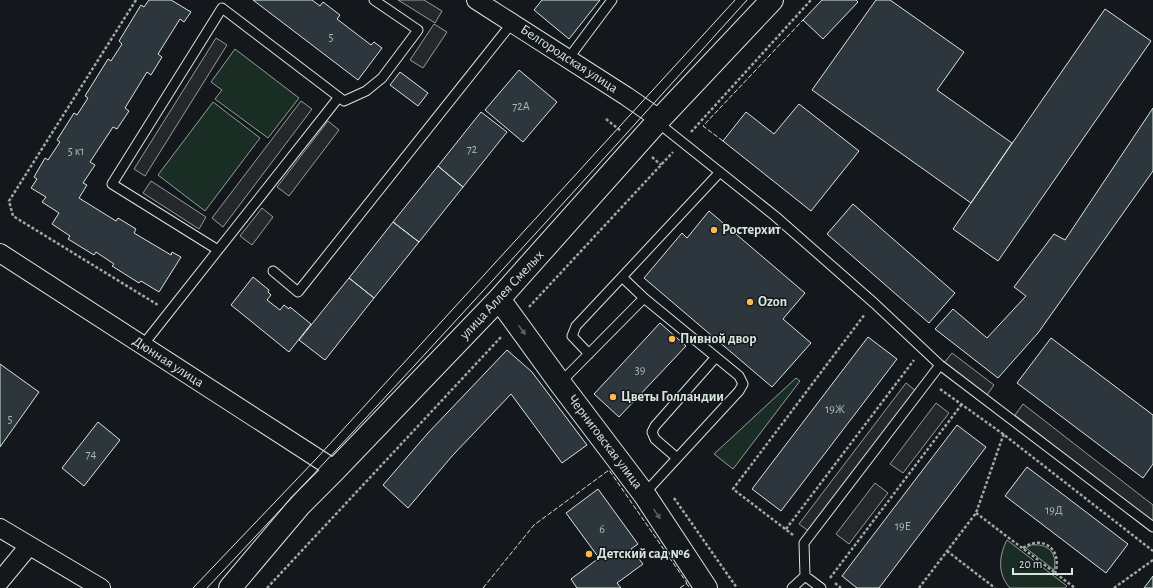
<svg xmlns="http://www.w3.org/2000/svg" width="1153" height="588" font-family="'Alegreya Sans',sans-serif">
	<rect width="100%" height="100%" fill="#14181c"/>
	<path fill="#1a2d24" stroke="#939e99" d="M235 49 299 98 268 138 215 99 222 90 211 82Z
		M213 102 260 138 205 211 158 175Z
		M796 378 800 381 733 469 714 454Z
		M1007 540 1067 586 1065 588H1010C997 574 999 555 1007 540Z
		M1031 545C1048 543 1058 553 1054 570L1026 548Z"/>
	<path fill="#24282b" stroke="#939e99" d="M398 0H424L442 11 435 23Z
		M434 24 447 32 423 68 410 60Z
		M216 38 227 45 145 176 134 169Z
		M301 101 312 109 223 227 212 218Z
		M328 121 339 130 289 196 277 187Z
		M151 181 206 217 199 229 143 193Z
		M262 208 273 217 252 245 240 236Z
		M952 353 994 385 987 395 944 363Z
		M906 383 916 391 810 532 799 524Z
		M936 403 949 413 903 473 890 464Z
		M1023 404 1153 505V523L1015 415Z
		M875 483 888 493 849 544 836 534Z"/>
	<path fill="#2c363c" stroke="#d8e6dc" d="M149 0H171L191 12 184 22 180 19 158 54 162 57 151 75 147 72 125 108 129 111 117 129 113 127 90 162 95 165 83 183 87 185 79 198 116 221 118 218 136 229 134 233 171 255 172 252 181 257 159 292 141 281 139 283 112 266 114 264 96 252 94 255 68 239 70 236 52 224 59 213 42 202 46 197 31 188 37 179 34 177 45 158 48 160 60 142 57 140 74 113 77 115 88 98 85 96 108 59 111 61 122 44 119 41 141 5 144 7Z
		M253 0H312L320 6 323 2 340 15 337 19 371 45 374 42 382 48 358 80Z
		M542 0H600L569 39 534 10Z
		M822 0H856L858 2 823 39 803 20Z
		M876 0H890L964 52 937 90 1012 143 971 203 812 90Z
		M1105 9 1151 41 998 261 953 229Z
		M519 70 557 102 523 142 485 110Z
		M400 72 428 93 418 106 390 85Z
		M799 104 859 151 811 211 723 141 746 112 774 134Z
		M1153 108V171L1038 333 998 378 935 329 953 309 987 338 1026 296 1014 287 1054 234 1065 240Z
		M481 112 507 132 463 187 438 166Z
		M438 166 463 187 419 242 393 222Z
		M853 204 955 293 929 323 827 234Z
		M709 211 805 293 783 319 811 343 772 387 644 278 682 233 687 238Z
		M393 222 419 242 374 298 349 278Z
		M253 277 269 290 268 292 271 295 267 300 280 310 284 305 289 309 290 307 311 324 289 352 231 305Z
		M349 278 374 298 325 360 299 340Z
		M660 323 686 346 619 417 594 394Z
		M868 337 897 359 781 511 752 489Z
		M1051 338 1153 415V464L1143 478 1017 383Z
		M507 350 532 372 587 445 562 463 511 394 453 455 408 508 383 485 428 433Z
		M0 364 39 392 0 447Z
		M98 422 120 440 84 486 62 468Z
		M957 425 986 447 879 588H857L842 576Z
		M1027 467 1128 544 1106 573 1005 496Z
		M598 489 638 544 631 549 643 564 617 583 621 588H577L571 579 599 558 566 513Z
		M1153 576V588H1144Z"/>
	<g fill="none" stroke-linecap="round" stroke-linejoin="round">
		<defs>
			<path id="lane" d="M568 59 612 0
				M657 122 775 216 874 303 940 365 1153 527
				M218 250 112 184 222 8 344 101 366 91 382 78 418 30 374 0
				M273 271 298 292 512 23
				M143 345 339 97
				M589 354 572 336 576 326 622 277
				M560 383 644 298
				M677 458 655 439 652 432 655 426 716 357
				M644 494 739 391 743 384 739 376 644 298 622 277 720 172
				M805 576 821 588
				M792 588 805 576 804 543 940 365"/>
			<path id="street" d="M476 0 626 96 655 116 657 122
				M0 253 325 463 332 468 334 471
				M0 528 101 588
				M0 581 29 546"/>
			<path id="secondary" d="M499 299 560 383 644 494 706 588
				M230 588 300 505 334 471 499 299 657 122 772 0"/>
		</defs>
		<use href="#lane" stroke="#d8e6dc" stroke-width="11"/>
		<use href="#street" stroke="#d8e6dc" stroke-width="20"/>
		<use href="#secondary" stroke="#d8e6dc" stroke-width="24"/>
		<path stroke="#9da8a2" stroke-width="2.5" stroke-dasharray="3 2" stroke-linecap="butt" d="M136 0 9 201 13 216 158 305
			M606 119 621 131
			M691 132 811 0
			M652 157 661 165
			M529 307 673 152
			M940 389 1003 434 1153 551
			M674 498 737 588
			M976 513 1075 588
			M786 529 914 360
			M793 535 733 489 865 314
			M1023 548C1043 534 1063 550 1055 573
			M947 551 995 588
			M830 578 962 404
			M835 583 841 588
			M267 588 501 337
			M919 588 976 513 1004 433
			M1114 588 1153 560"/>
		<use href="#lane" stroke="#14181c" stroke-width="9"/>
		<use href="#street" stroke="#14181c" stroke-width="18"/>
		<use href="#secondary" stroke="#14181c" stroke-width="22"/>
		<path stroke="#d8e6dc" stroke-width="1" d="M193 588 317 458 735 0
			M207 588C390 394 569 198 747 0"/>
		<path stroke="#d8e6dc" stroke-width="1" stroke-dasharray="5 2" stroke-linecap="butt" d="M723 141 703 126 803 20
			M686 583 690 588
			M483 588 534 525 609 470 687 583 680 588"/>
	</g>
	<defs><path id="oneway-solid" d="M-6-.8H1V-3.2L6.5 0L1 3.2V.8H-6Z"/></defs>
	<g fill="#59605f">
		<use href="#oneway-solid" transform="translate(522 330) rotate(54)"/>
		<use href="#oneway-solid" transform="translate(657 514) rotate(56)"/>
	</g>
	<g fill="#ffb74d" stroke="#14181c" stroke-width="1.5">
		<circle cx="714" cy="230" r="4"/>
		<circle cx="750" cy="302" r="4"/>
		<circle cx="672" cy="339" r="4"/>
		<circle cx="613" cy="397" r="4"/>
		<circle cx="589" cy="554" r="4"/>
	</g>
	<g text-anchor="middle" dominant-baseline="central" stroke-width="3" stroke-linejoin="round" paint-order="stroke">
		<g font-size="12" fill="#adbab4">
			<text x="331" y="37">5</text>
			<text x="521" y="106">72А</text>
			<text x="472" y="149">72</text>
			<text x="76" y="151">5 к1</text>
			<text x="640" y="370">39</text>
			<text x="835" y="409">19Ж</text>
			<text x="10" y="419">5</text>
			<text x="91" y="454">74</text>
			<text x="1054" y="510">19Д</text>
			<text x="903" y="526">19Е</text>
			<text x="602" y="529">6</text>
		</g>
		<g font-size="14" fill="#d8e6dc" stroke="#14181c">
			<text transform="translate(569 59) rotate(33)">Белгородская улица</text>
			<text transform="translate(502 295) rotate(-47)">улица Аллея Смелых</text>
			<text transform="translate(168 362) rotate(33)">Дюнная улица</text>
			<text transform="translate(605 442) rotate(53)">Черниговская улица</text>
		</g>
		<g font-size="14" font-weight="bold" fill="#d8e6dc" stroke="#14181c" text-anchor="start">
			<text x="722" y="230">Ростерхит</text>
			<text x="758" y="302">Ozon</text>
			<text x="680" y="339">Пивной двор</text>
			<text x="621" y="397">Цветы Голландии</text>
			<text x="597" y="554">Детский сад №6</text>
		</g>
	</g>
	<path d="M1013 568v6h59v-6" fill="none" stroke="#d8e6dc" stroke-width="2"/>
	<text x="1019" y="568" font-size="12" fill="#d8e6dc" stroke="#14181c" stroke-width="3" paint-order="stroke">20 m</text>
</svg>
